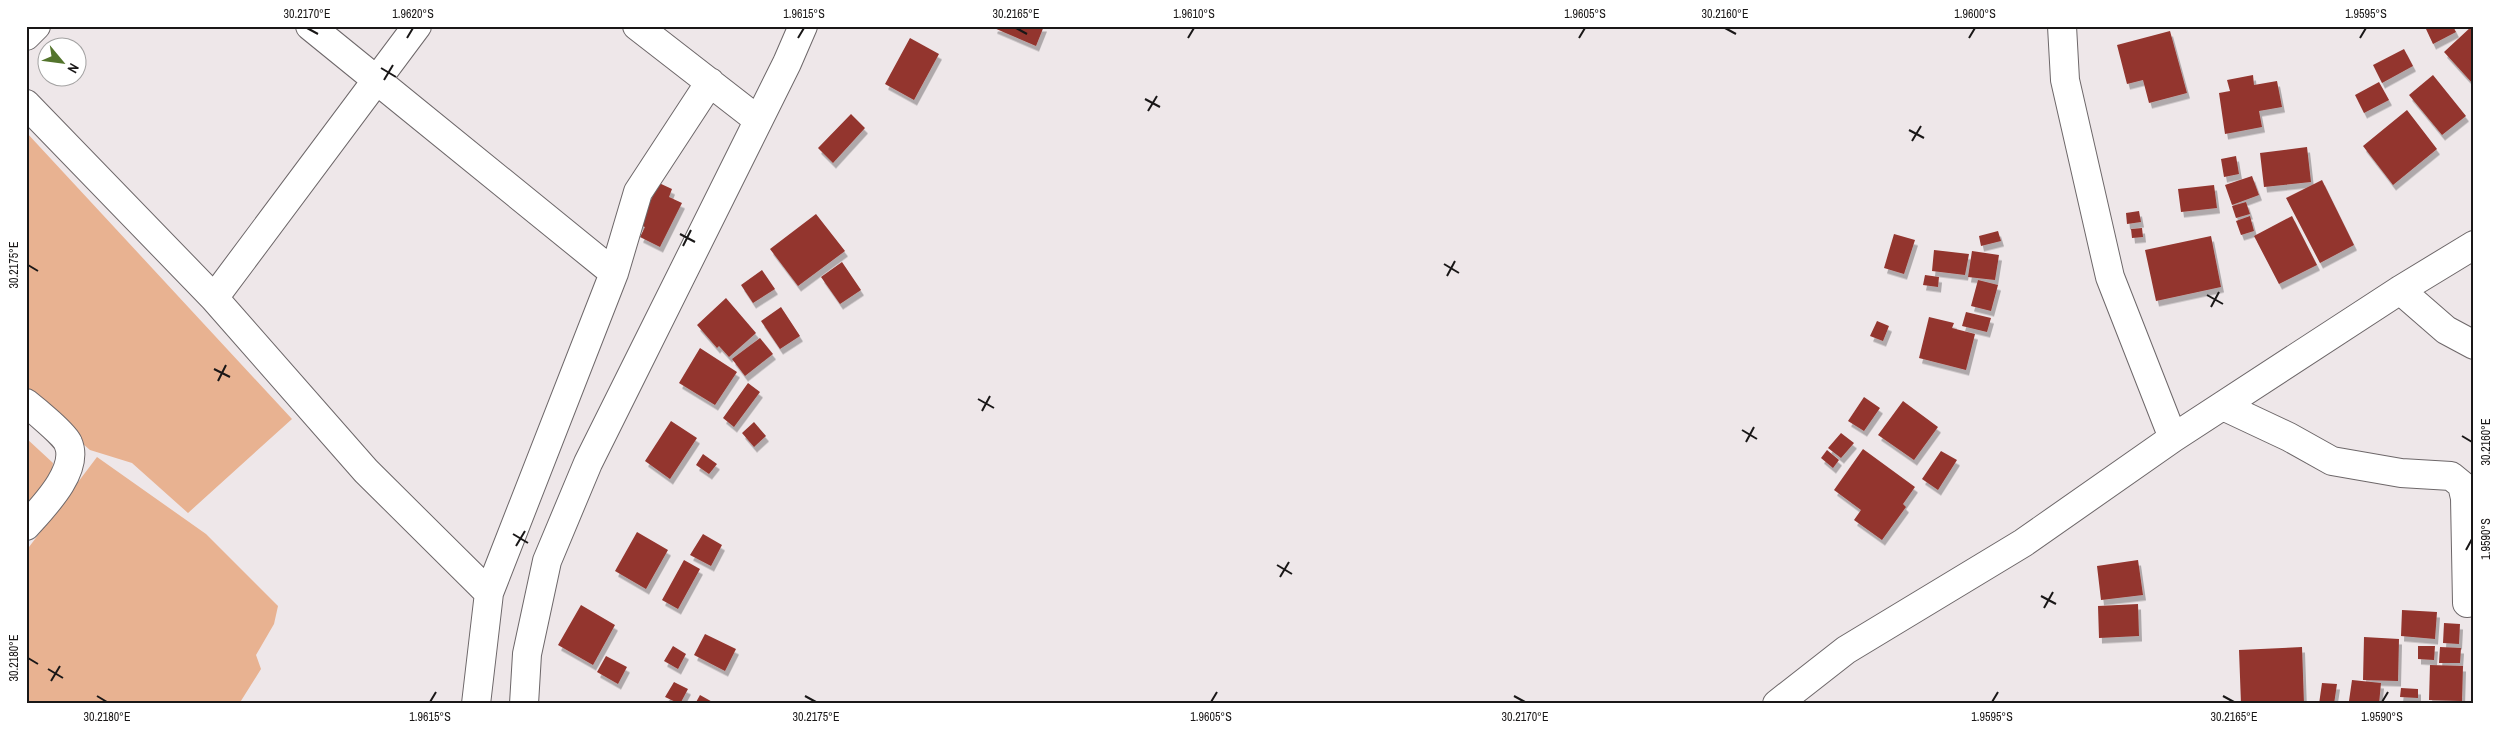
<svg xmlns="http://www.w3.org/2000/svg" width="2500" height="730" font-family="'Archivo Narrow',sans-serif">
	<defs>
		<filter id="shadow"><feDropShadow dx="3" dy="5.5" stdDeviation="0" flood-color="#0004"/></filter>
	</defs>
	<rect width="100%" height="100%" fill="#eee7e9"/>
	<path fill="#e8b291" d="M26 132 292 419 188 513 132 463 90 450 26 395Z
		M26 438 53 463 51 476 26 507Z
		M97 457 206 534 278 606 274 624 256 655 261 669 239 704H26V551Z"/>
	<path fill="#93352e" filter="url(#shadow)" d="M995 26H1044L1036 46 994 28Z
		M2432 26H2453L2456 32 2433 44 2426 29Z
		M2472 26H2474V85L2444 52Z
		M2170 31 2187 93 2149 103 2143 80 2127 84 2117 45Z
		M910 38 939 54 914 100 885 84Z
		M2404 49 2413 66 2382 83 2373 65Z
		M2253 75 2254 85 2277 81 2282 107 2259 111 2262 127 2225 134 2219 93 2230 91 2227 80Z
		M2433 75 2466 116 2442 135 2409 95Z
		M2379 82 2389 100 2364 113 2355 95Z
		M2407 110 2437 149 2393 185 2363 146Z
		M851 114 865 128 833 163 818 148Z
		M2307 147 2311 182 2264 187 2260 153Z
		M2236 156 2239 174 2224 177 2221 159Z
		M2252 176 2259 195 2232 205 2225 185Z
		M2322 180 2354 245 2320 263 2286 198Z
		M659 183 672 189 669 197 682 203 660 247 640 237 645 227 639 225Z
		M2214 185 2217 208 2181 212 2178 189Z
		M2246 202 2250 214 2236 218 2232 206Z
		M2139 211 2141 222 2127 224 2126 213Z
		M816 214 845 251 798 286 770 249Z
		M2250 216 2254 231 2241 235 2236 221Z
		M2292 216 2317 265 2279 284 2254 236Z
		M2142 228 2143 237 2132 238 2131 229Z
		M1998 231 2001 241 1981 246 1979 236Z
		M1894 234 1915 240 1904 274 1884 268Z
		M2211 236 2221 287 2156 301 2145 250Z
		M1934 250 1969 254 1965 275 1932 271Z
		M1972 251 1999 255 1995 280 1968 277Z
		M842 262 861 290 840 304 821 277Z
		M762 270 775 289 753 303 741 285Z
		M1925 275 1939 277 1938 287 1923 285Z
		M1978 280 1998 285 1991 311 1971 306Z
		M726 298 756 333 729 357 719 346 717 348 697 325Z
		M781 307 800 336 780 349 761 321Z
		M1966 312 1991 318 1987 332 1962 326Z
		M1929 317 1954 323 1952 328 1975 334 1966 370 1919 358Z
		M1877 321 1889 326 1883 341 1870 336Z
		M760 338 773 354 745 376 732 359Z
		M700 348 737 372 715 405 679 383Z
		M748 383 760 392 734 427 723 418Z
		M1864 397 1880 408 1864 431 1848 421Z
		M1903 401 1938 427 1914 460 1878 435Z
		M671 421 697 438 670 479 645 461Z
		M754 422 766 436 754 447 742 433Z
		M1841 433 1854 443 1841 458 1828 448Z
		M1863 449 1915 487 1903 504 1906 507 1882 540 1854 520 1861 510 1834 490Z
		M1827 450 1839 460 1833 468 1821 458Z
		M1941 451 1957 460 1938 490 1922 479Z
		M703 454 717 464 709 474 696 465Z
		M637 532 668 550 646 589 615 571Z
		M703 534 722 545 711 566 690 555Z
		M684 560 700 569 678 609 662 600Z
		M2138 560 2143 595 2101 600 2097 566Z
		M2138 604 2139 636 2099 638 2098 606Z
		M581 605 615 625 593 665 558 645Z
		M2402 610 2437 612 2435 639 2401 636Z
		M2444 623 2460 624 2459 644 2443 643Z
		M705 634 736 649 725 671 694 655Z
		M2364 637 2399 639 2398 681 2363 680Z
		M673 646 686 654 678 669 664 661Z
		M2418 646H2435L2434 660 2418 659Z
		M2302 647 2304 704H2241L2239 650Z
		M2440 647 2461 648 2460 663H2439Z
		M606 656 627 667 618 684 597 672Z
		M2430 665 2463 666 2462 701 2429 700Z
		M2352 680 2381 683 2379 704 2349 701Z
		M674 682 688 689 680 704 665 697Z
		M2322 683 2337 684 2334 704H2319Z
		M2401 688 2418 689V698L2400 697Z
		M700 695 716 704H695Z"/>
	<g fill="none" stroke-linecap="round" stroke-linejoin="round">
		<defs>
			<path id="minor" d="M310 26 614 273
				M637 26 758 120
				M2062 26 2065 80 2110 277 2173 438
				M26 36 36 26
				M26 104 214 298 366 471 489 593
				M2400 290 2446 330 2474 345
				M214 298 417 26
				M26 403C35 410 65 435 68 443 80 470 43 507 26 526
				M2223 406 2289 437 2332 461 2401 473 2451 476 2462 485 2465 498 2467 603
				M476 704 489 593 614 273 638 192 710 82
				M524 704 527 654 547 561 588 463 787 63 803 26
				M1777 704 1846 650 2023 543 2173 438 2400 290 2474 245"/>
		</defs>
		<use href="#minor" stroke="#6d6769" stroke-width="30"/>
		<use href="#minor" stroke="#fff" stroke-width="28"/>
	</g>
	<path fill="none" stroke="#191717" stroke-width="2" d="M307 28 318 34M1016 28 1027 34M1725 28 1736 34M407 38 413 28M798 38 804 28M1188 38 1194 28M1579 38 1585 28M1969 38 1975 28M2360 38 2366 28M381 68 396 77M384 80 393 65M1145 99 1160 107M1148 111 1157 96M1909 130 1924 138M1912 141 1921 126M680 234 695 242M683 246 691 230M1444 264 1459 273M28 265 38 271M1447 276 1455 261M2207 295 2223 304M2211 307 2219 292M214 369 230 377M218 381 226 365M978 399 994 408M982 411 990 396M1742 430 1757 439M2462 436 2472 442M1746 442 1754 427M513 534 528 543M516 546 525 531M2466 550 2472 539M1277 565 1292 574M1280 577 1289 562M2041 596 2056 604M2044 608 2053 592M28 658 38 664M48 669 63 678M51 681 60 666M97 696 107 702M805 696 816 702M1514 696 1525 702M2223 696 2234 702M430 702 436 692M1211 702 1217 692M1992 702 1998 692M2382 702 2388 692"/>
	<rect width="2500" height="730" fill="none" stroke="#ffffff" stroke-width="55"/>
	<g transform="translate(62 62) rotate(119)"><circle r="24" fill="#ffffff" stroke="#a3a2a2"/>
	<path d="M0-4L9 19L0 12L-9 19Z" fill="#53742c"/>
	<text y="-8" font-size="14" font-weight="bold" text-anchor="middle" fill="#191717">N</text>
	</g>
	<rect x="28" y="28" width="2444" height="674" fill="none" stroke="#191717" stroke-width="2"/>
	<g font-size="12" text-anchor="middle" fill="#191717">
		<text x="307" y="18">30.2170°E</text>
		<text x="413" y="18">1.9620°S</text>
		<text x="804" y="18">1.9615°S</text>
		<text x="1016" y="18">30.2165°E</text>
		<text x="1194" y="18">1.9610°S</text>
		<text x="1585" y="18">1.9605°S</text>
		<text x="1725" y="18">30.2160°E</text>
		<text x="1975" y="18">1.9600°S</text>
		<text x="2366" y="18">1.9595°S</text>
		<text transform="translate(14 265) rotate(-90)" y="4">30.2175°E</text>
		<text transform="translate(2486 442) rotate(-90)" y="4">30.2160°E</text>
		<text transform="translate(2486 539) rotate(-90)" y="4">1.9590°S</text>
		<text transform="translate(14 658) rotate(-90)" y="4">30.2180°E</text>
		<text x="107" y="721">30.2180°E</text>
		<text x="430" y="721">1.9615°S</text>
		<text x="816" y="721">30.2175°E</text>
		<text x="1211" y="721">1.9605°S</text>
		<text x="1525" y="721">30.2170°E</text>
		<text x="1992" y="721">1.9595°S</text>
		<text x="2234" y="721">30.2165°E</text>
		<text x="2382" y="721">1.9590°S</text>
	</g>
</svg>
